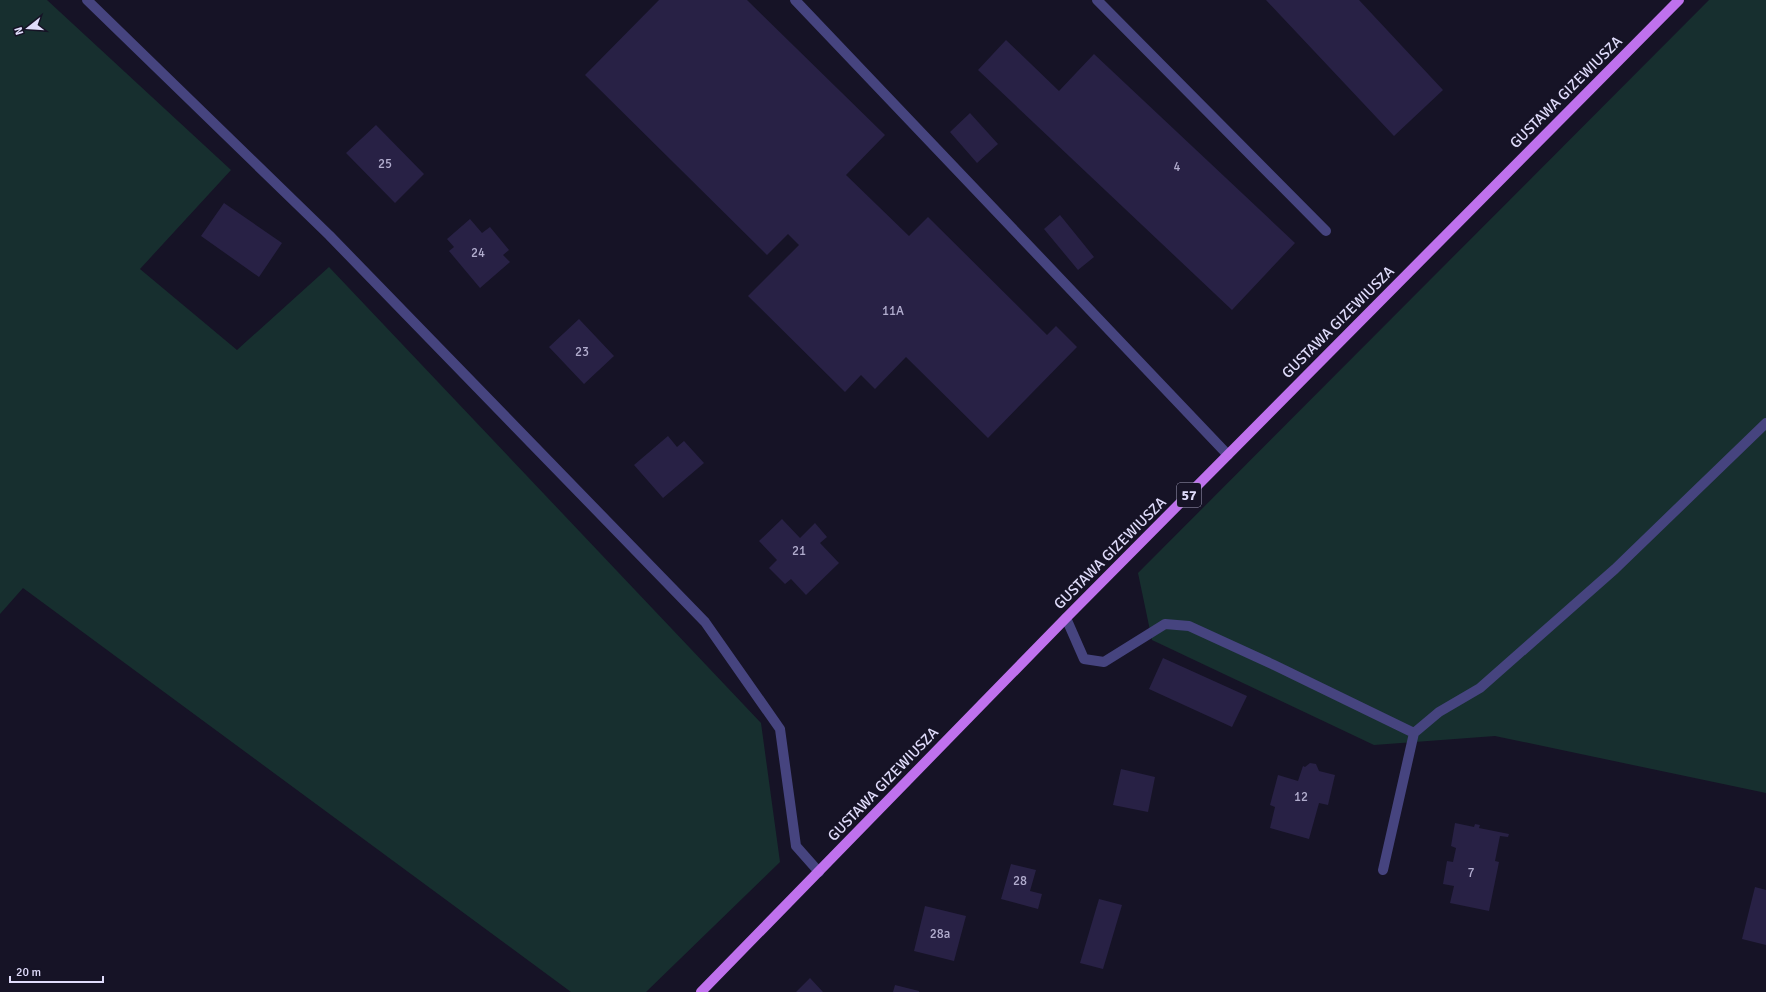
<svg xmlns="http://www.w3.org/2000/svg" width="1766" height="992" font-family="Signika,sans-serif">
	<rect width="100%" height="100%" fill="#161326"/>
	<path fill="#172f2f" d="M0 0H47L231 170 140 269 237 350 329 267 761 723 780 862 646 992H571L23 588 0 614Z
		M1709 0H1766V793L1495 736 1374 745 1152 640 1138 573Z"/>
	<path fill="#282145" d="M659 0H747L885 135 846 175 909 236 928 217 1047 335 1056 326 1077 347 988 438 906 357 875 389 861 375 845 392 748 296 799 245 788 234 767 255 585 75Z
		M1266 0H1359L1443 90 1394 136Z
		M1006 40 1059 91 1094 54 1295 243 1232 310 978 70Z
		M970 113 998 144 977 163 950 132Z
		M376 125 424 174 395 203 346 153Z
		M224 203 282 243 259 277 201 236Z
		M1060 215 1094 257 1078 270 1044 229Z
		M470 219 482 233 490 227 509 250 503 255 510 262 480 288 449 251 454 247 447 239Z
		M579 319 614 356 584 384 549 347Z
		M668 436 677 447 684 441 704 463 663 498 634 465Z
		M782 519 800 538 815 523 827 537 820 543 839 563 806 595 791 579 785 584 769 568 777 560 759 541Z
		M1163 658 1247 696 1232 727 1149 689Z
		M1310 763 1316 764 1319 771 1335 775 1328 805 1319 803 1309 839 1270 828 1275 807 1270 805 1278 775 1298 781 1303 766 1305 767Z
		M1121 769 1155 777 1148 812 1113 805Z
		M1455 823 1474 827 1475 824 1480 825 1479 828 1509 834 1508 837 1500 836 1495 861 1499 862 1489 911 1450 903 1454 886 1443 884 1447 861 1453 862 1456 848 1451 846Z
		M1011 864 1036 870 1030 891 1042 894 1038 909 1001 899Z
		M1755 887 1766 890V945L1742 939Z
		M1099 899 1122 905 1103 969 1080 963Z
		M925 906 966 916 954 961 914 951Z
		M810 978 823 992H796Z
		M895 985 919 991V992H893Z"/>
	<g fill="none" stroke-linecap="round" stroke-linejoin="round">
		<path stroke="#46447f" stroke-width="10" d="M795 0 1228 455
			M1097 0 1326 231"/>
		<path stroke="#46447f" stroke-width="10" d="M87 0 329 235 705 622 780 729 796 846 819 872
			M1066 618 1084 659 1104 662 1165 624 1189 626 1274 665 1414 733 1439 712 1480 688 1615 569 1766 423
			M1383 870 1414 733"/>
		<path stroke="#bf71ed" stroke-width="10" d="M701 992 1066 618 1679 0"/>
	</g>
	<g text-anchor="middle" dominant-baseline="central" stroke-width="4" stroke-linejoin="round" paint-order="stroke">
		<g font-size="13" fill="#b2adce">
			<text x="385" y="164">25</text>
			<text x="1177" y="167">4</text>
			<text x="478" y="253">24</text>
			<text x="893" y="311">11A</text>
			<text x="582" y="352">23</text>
			<text x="799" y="551">21</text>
			<text x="1301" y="797">12</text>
			<text x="1471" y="873">7</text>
			<text x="1020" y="881">28</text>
			<text x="940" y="934">28a</text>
		</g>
		<rect fill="#161326" stroke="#a3a0bb" stroke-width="1" x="1177" y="483" width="24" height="24" rx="3"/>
		<g font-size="14" font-weight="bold" fill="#e0dcfb">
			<text x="1189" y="495">57</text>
		</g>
		<g font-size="15" fill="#e0dcfb" stroke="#161326">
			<text transform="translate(1566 92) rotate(-45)">GUSTAWA GIZEWIUSZA</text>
			<text transform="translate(1338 322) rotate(-45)">GUSTAWA GIZEWIUSZA</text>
			<text transform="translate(1110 553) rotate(-45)">GUSTAWA GIZEWIUSZA</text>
			<text transform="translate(883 784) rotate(-46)">GUSTAWA GIZEWIUSZA</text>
		</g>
	</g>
	<g transform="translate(28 28) rotate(253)" stroke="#161326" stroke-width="3" paint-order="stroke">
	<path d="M0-3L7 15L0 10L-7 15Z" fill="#e0dcfb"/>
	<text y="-6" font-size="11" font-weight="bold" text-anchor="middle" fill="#e0dcfb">N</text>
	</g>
	<path d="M10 976v6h93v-6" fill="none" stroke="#e0dcfb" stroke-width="2"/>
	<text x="16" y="976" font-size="12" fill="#e0dcfb" stroke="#161326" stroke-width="3" paint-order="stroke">20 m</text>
</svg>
